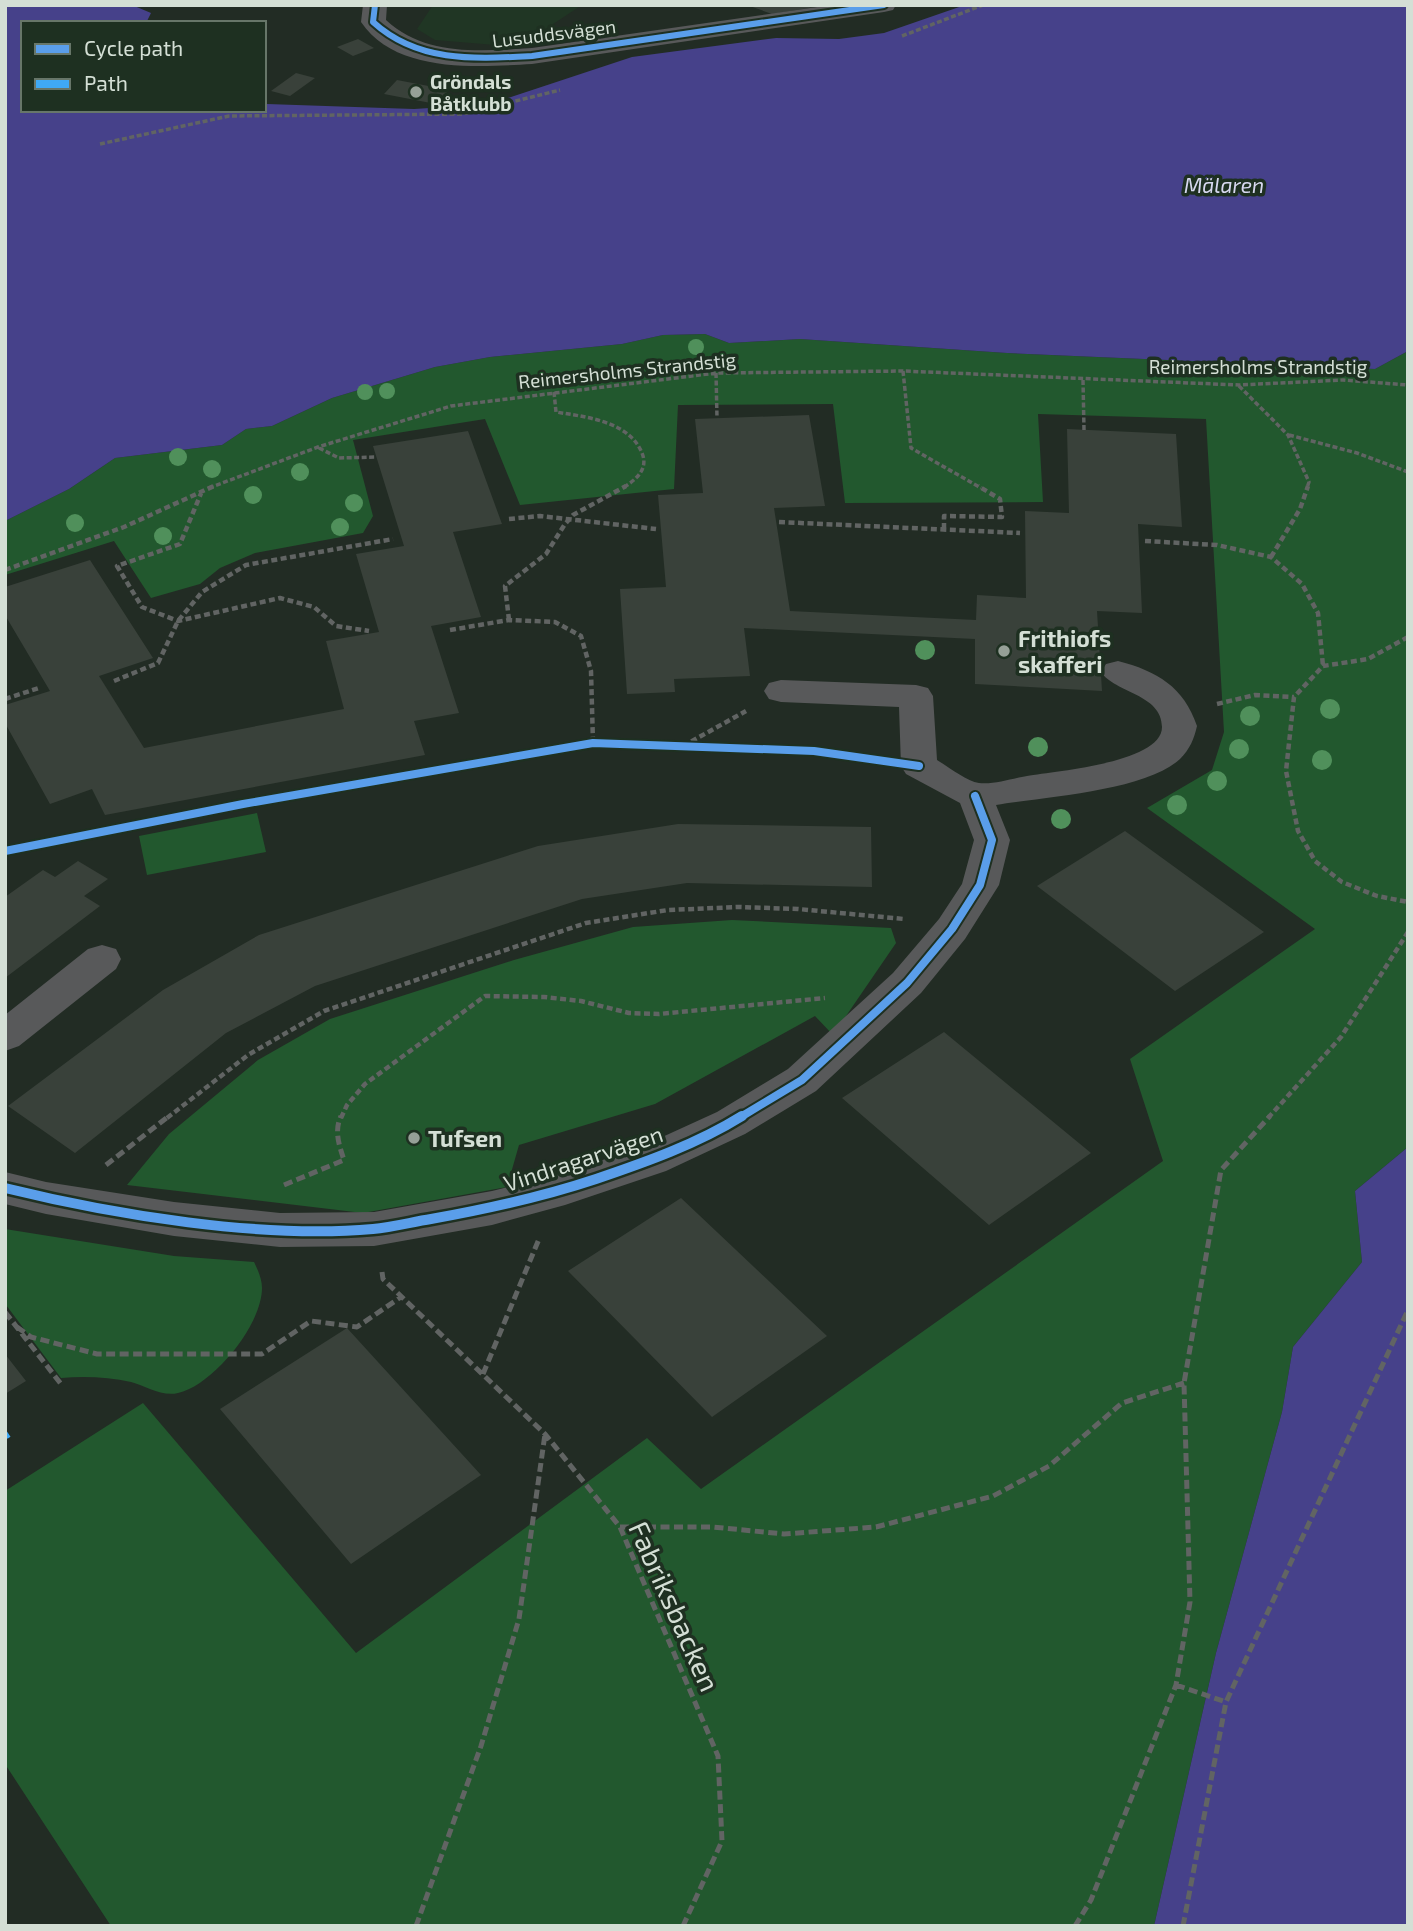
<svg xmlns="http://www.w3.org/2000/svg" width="1413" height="1931" font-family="'Exo 2',sans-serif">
	<rect width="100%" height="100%" fill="#222c24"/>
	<path fill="#203624" d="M433 5H582L518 47 435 40 417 29Z"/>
	<path fill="#22582e" d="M705 334 729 343 800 339 1007 353 1375 369 1408 351V1147L1355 1191 1362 1262 1293 1347 1282 1412 1216 1653 1154 1926H111L5 1764V1491L143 1403 356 1653 647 1438 701 1489 1163 1161 1130 1059 1315 929 1147 808 1212 770 1224 732 1206 419 1038 414 1043 502 845 503 833 404 678 405 674 489 520 505 485 419 353 440 373 516 363 533 255 553 220 568 200 584 151 598 114 541 5 575V521L69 489 115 458 222 445 246 429 272 426 332 398 435 367 490 357 622 344 663 335Z
		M257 813 266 852 147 875 139 836Z
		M732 920 891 928 896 943 833 1035 815 1016 655 1104 519 1145 507 1187 363 1213 127 1185 169 1134 258 1060 330 1019 514 960 633 927Z
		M5 1229 174 1256 254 1262C258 1270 262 1279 262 1288 262 1325 213 1385 178 1393 162 1397 146 1386 131 1382 109 1377 84 1376 61 1378L6 1305Z"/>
	<path fill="#46418a" d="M5 5H132L151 13 146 23H23V110H203C222 117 244 110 264 110V105L267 104 414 109 477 105 505 99 632 57 776 38 839 39 884 33 965 5H1408V351L1375 369 1007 353 800 339 729 343 705 334 663 335 622 344 490 357 435 367 332 398 272 426 246 429 222 445 115 458 69 489 5 521Z
		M1408 1147V1926H1154L1216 1653 1282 1412 1293 1347 1362 1262 1355 1191Z"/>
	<path fill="#39413a" d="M747 5H815V7L772 14Z
		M358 39 374 48 353 56 337 47Z
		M296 73 315 78 290 96 271 91Z
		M397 80 439 88 449 90 436 104 384 94Z
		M809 415 825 506 774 508 790 611 976 620 977 595 1026 598 1025 511 1069 513 1067 429 1176 434 1182 527 1138 524 1142 613 1097 611 1102 691 975 684V639L744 628 750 676 674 679 675 692 627 694 620 589 666 587 658 495 703 493 695 419Z
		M468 431 502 524 453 532 481 617 431 626 459 713 414 721 425 755 105 815 92 789 50 804 5 723V705L50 691 5 615V587L90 560 153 658 99 676 144 748 344 709 326 641 379 632 356 554 404 546 373 446Z
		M678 824 871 827 872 887 687 883 582 899 315 986 226 1033 75 1153 8 1106 163 990 259 935 538 846Z
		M1125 831 1264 932 1175 991 1037 886Z
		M78 861 108 879 84 896 100 906 5 978V897L43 870 55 877Z
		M944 1032 1091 1153 989 1225 842 1098Z
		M681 1198 827 1336 712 1417 568 1271Z
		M347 1328 481 1475 351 1564 220 1409Z
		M5 1354 26 1381 5 1394Z"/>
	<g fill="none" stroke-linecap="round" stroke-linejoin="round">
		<path stroke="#616463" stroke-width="3.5" stroke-dasharray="5 2.5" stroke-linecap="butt" d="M902 36 983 5
			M100 144 229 116 463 114 560 90
			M903 371 911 448 981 488
			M716 373 717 418
			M1083 380 1084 430
			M1239 386 1288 435 1309 482 1307 488
			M554 392 556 412C586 417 629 421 642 453 649 470 635 480 623 488
			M1289 435 1357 453 1408 472
			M319 448 339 458 376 457
			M209 488 318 447 451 406 716 373 903 371 1239 385 1343 380 1408 385"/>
		<path stroke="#616463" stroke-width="4.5" stroke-dasharray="6 3.5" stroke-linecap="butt" d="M202 491 180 544 117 566 142 607 178 621 280 598 314 607 336 626 369 631
			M509 519 540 516 656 529
			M779 522 1020 533
			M944 529V516L1002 517 1000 499 978 486
			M1145 541 1217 545 1271 557 1302 584 1318 613 1323 666
			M1271 557 1300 509 1308 486
			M5 570 124 527 214 486
			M509 620 505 586 546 554 565 524 573 515 626 486
			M450 630 509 620 555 622 581 636 591 671 593 743
			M1408 637 1368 659 1323 666 1294 697 1286 771 1298 831 1315 861 1342 882 1377 896 1408 902
			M114 681 158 663 178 621 202 592 246 565 393 539
			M5 699 39 688
			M1217 704 1255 695 1294 697
			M683 746 746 711
			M167 1118 248 1055 324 1011 586 923 668 910 738 907 798 909 904 919
			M341 1118 347 1105 365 1084 485 996 544 997 581 1001 629 1013 659 1014 825 998
			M1268 1118 1341 1037 1408 932"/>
		<path stroke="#616463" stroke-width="5" stroke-dasharray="9 4.5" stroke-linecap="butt" d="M106 1165 169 1116
			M284 1185 344 1160C339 1145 334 1131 341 1116
			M382 1272 383 1279 545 1434 620 1527 718 1756 722 1841 683 1926
			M5 1312 61 1384
			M17 1327 31 1337 97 1354H262L311 1321 357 1327 401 1297
			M483 1374 539 1239
			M620 1527H713L784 1534 876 1527 993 1496 1049 1466 1122 1403 1184 1383
			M1176 1685 1226 1702
			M416 1926 481 1746 519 1619 545 1434
			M1075 1926 1091 1900 1176 1685 1190 1602 1184 1383 1221 1170 1270 1116
			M1183 1926 1226 1702 1408 1310"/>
		<path fill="#58595a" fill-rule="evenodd" d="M363 5H387L386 20C426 57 481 51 532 48L831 5H896L893 10 884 12 532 64C478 67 396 74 361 22Z
			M1118 661C1157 671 1184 687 1197 726 1194 739 1190 749 1180 759 1146 791 1043 797 996 805L1010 840 999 885 965 939 921 993 816 1091 745 1134 666 1171 565 1205 492 1225 374 1246 280 1247 174 1236 46 1214 5 1204V1172L46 1182 174 1202 280 1213 374 1212 492 1191 563 1173 636 1149 717 1112 788 1069 893 973 939 919 962 884 974 840 960 803 906 774 901 766 899 707 781 702 769 699 764 691 769 683 781 680 916 685 928 688 933 696 937 760C949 767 966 781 979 783 993 785 1014 778 1027 776 1055 771 1162 763 1162 727 1162 694 1115 693 1101 672L1106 664Z
			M102 945 116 949 121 959 116 969 19 1046 5 1051V1015L88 949Z"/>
		<path stroke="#3fa9f5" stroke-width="9" stroke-dasharray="17 9" stroke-linecap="butt" d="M5 1435 8 1433"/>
		<defs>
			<path id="cycleway-far2" d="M375 5 373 22C418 63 475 59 532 56L884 5"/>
			<path id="cycleway-far1" d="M5 851 243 804 593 743 814 751 919 766
				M739 1118 802 1080 907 983 952 929 980 885 992 840 975 796"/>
			<path id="cycleway" d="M5 1188C115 1215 261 1239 373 1229 393 1227 412 1222 431 1219 487 1209 542 1197 596 1179 646 1162 697 1144 742 1116"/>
		</defs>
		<use href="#cycleway-far2" stroke="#1e3021" stroke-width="10"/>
		<use href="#cycleway-far1" stroke="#1e3021" stroke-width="12"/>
		<use href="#cycleway" stroke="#1e3021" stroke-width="15"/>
		<use href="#cycleway-far2" stroke="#5a9eea" stroke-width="6"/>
		<use href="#cycleway-far1" stroke="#5a9eea" stroke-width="8"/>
		<use href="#cycleway" stroke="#5a9eea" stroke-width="10"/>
	</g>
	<g fill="#50905b">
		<circle cx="696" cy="347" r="8"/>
		<circle cx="387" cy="391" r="8"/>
		<circle cx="365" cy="392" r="8"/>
		<circle cx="178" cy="457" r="9"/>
		<circle cx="212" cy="469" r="9"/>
		<circle cx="300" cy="472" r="9"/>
		<circle cx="253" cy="495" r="9"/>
		<circle cx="354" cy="503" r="9"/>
		<circle cx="75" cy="523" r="9"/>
		<circle cx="340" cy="527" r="9"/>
		<circle cx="163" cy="536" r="9"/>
		<circle cx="925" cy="650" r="10"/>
		<circle cx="1330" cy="709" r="10"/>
		<circle cx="1250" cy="716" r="10"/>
		<circle cx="1038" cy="747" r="10"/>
		<circle cx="1239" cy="749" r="10"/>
		<circle cx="1322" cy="760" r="10"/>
		<circle cx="1217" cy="781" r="10"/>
		<circle cx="1177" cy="805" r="10"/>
		<circle cx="1061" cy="819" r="10"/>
	</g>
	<g fill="#96a097" stroke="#1e3021" stroke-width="2.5">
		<circle cx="416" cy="92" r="7"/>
		<circle cx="1004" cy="651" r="7"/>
		<circle cx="414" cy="1138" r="7"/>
	</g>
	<g text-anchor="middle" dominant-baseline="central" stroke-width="7" stroke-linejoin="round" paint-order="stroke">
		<g font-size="19" fill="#d4dfd5" stroke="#1e3021">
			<text transform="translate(554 33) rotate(-7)">Lusuddsvägen</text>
			<text x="1258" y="366">Reimersholms Strandstig</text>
			<text transform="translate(627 370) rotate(-6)">Reimersholms Strandstig</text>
		</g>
		<g font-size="19" font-weight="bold" fill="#d4dfd5" stroke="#1e3021" text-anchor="start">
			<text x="430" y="81">Gröndals<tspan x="430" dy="22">Båtklubb</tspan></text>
		</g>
		<g font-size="21" font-style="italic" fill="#d7d8ef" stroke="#1e3021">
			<text x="1224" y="184">Mälaren</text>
		</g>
		<g font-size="23" font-weight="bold" fill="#d4dfd5" stroke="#1e3021" text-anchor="start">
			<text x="1018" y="638">Frithiofs<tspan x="1018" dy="26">skafferi</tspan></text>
			<text x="428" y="1138">Tufsen</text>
		</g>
		<g font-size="23" fill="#d4dfd5" stroke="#1e3021">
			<text transform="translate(583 1158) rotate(-18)">Vindragarvägen</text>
		</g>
		<g font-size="28" fill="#d4dfd5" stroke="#1e3021">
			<text transform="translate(675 1606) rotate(66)">Fabriksbacken</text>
		</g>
	</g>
	<rect width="1413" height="1931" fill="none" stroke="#d4dfd5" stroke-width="14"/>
	<rect x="21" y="21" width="245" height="91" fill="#1e3021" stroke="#677669" stroke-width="2"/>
	<rect x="35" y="44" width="35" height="10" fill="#5a9eea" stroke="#677669" stroke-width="2"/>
	<text x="84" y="56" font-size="21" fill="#d4dfd5">Cycle path</text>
	<rect x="35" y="79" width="35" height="10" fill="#3fa9f5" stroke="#677669" stroke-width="2"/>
	<text x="84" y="91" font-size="21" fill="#d4dfd5">Path</text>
</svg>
